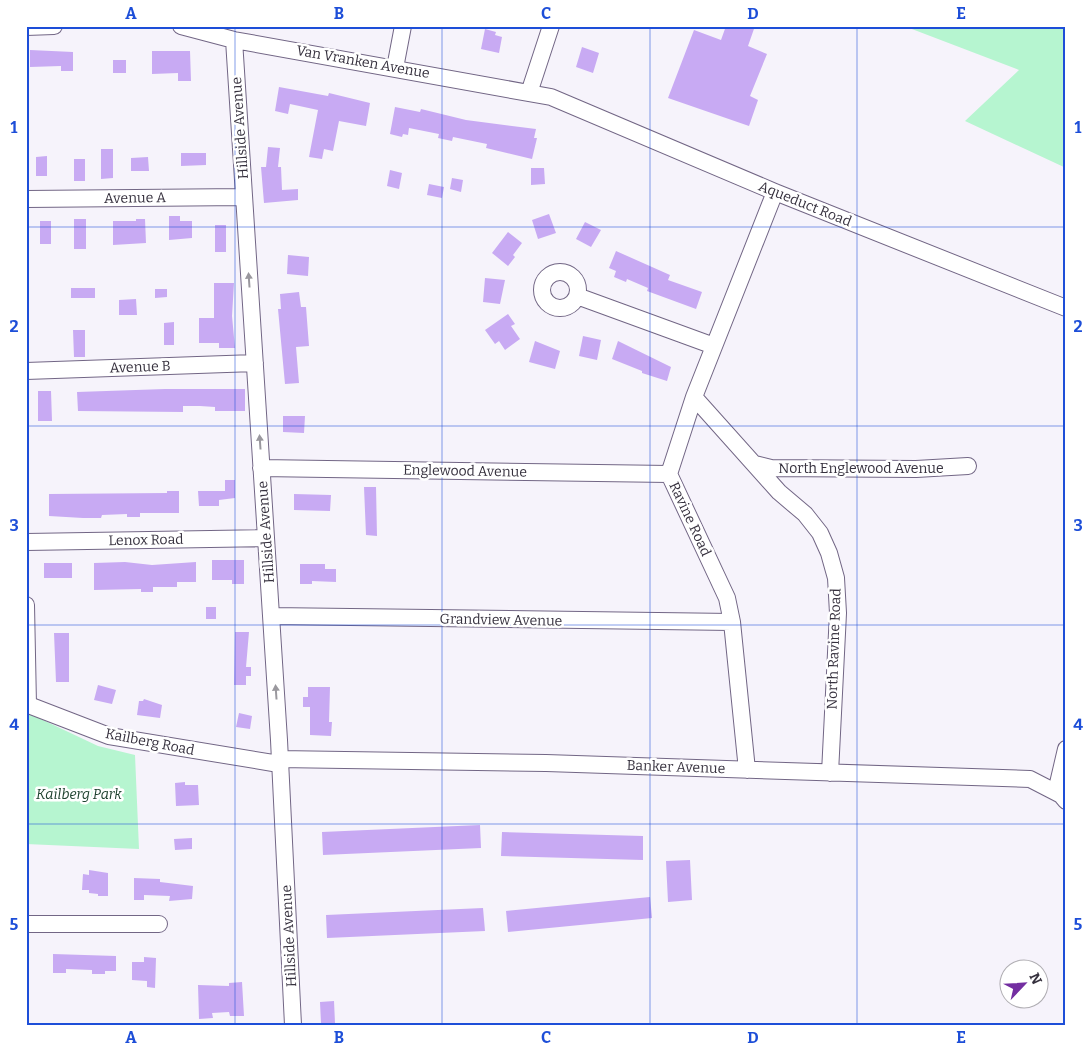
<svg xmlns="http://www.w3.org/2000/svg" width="1092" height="1051" font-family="Bitter,serif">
	<rect width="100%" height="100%" fill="#f6f3fb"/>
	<path fill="#b6f5d0" d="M904 26H1066V168L965 121 1019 70Z
		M26 712 98 746 135 755 139 849 26 844Z"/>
	<path fill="#c8aaf3" d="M726 26H755L748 46 767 54 750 96 758 100 749 126 668 98 694 30 721 40Z
		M485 29 496 32 495 35 502 37 499 53 481 49Z
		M582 47 599 53 593 73 576 67Z
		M30 50 73 52V71H61V66L30 67Z
		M152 51H190L191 81H178V73L152 74Z
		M113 60H126V73H113Z
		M279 87 328 96 329 93 370 103 366 126 339 121 333 151 324 149 322 159 309 157 318 110 290 104 288 114 275 111Z
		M395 107 420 112 421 109 466 120 536 129 534 138H537L532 159 486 148 487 144 453 137 452 141 438 138 439 134 409 128 408 135 403 134 402 137 390 134Z
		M268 147 280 148 278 167H281L282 190 298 189V200L264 203 261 167H266Z
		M101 149H113V178L101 179Z
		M181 153H206V165L181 166Z
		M47 156V176H36V157Z
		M148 157 149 171H131V158Z
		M74 159H85V181H74Z
		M531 168H544L545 184 531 185Z
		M390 170 402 173 399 189 387 186Z
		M452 178 463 180 461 192 450 189Z
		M429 184 444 187 442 198 427 195Z
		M549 214 556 233 538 239 532 220Z
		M169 216H180V221H192V238L169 240Z
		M74 219H86V249H74Z
		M136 219H145L146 243 113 245V221H136Z
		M40 221H51V244H40Z
		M585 222 601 230 591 247 576 239Z
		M215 225H226V252H215Z
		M508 232 522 243 513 255 515 257 508 266 492 253Z
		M616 251 670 275 668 280 702 292 696 309 647 291 648 288 627 279 626 282 614 277 616 271 609 268Z
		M288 255 309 257 308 276 287 274Z
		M485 278 505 280 500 304 483 302Z
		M214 283H234L232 316 235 348H219V343H199V318H214Z
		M71 288H95V298H71Z
		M155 289H167V297L155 298Z
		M299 292 301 307H306L309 346 296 347 299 383 285 384 278 309H281L280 294Z
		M136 299 137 315H119V300Z
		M508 314 515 324 511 326 520 339 505 350 499 341 495 344 485 330Z
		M174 322V345H164V323Z
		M73 330H85V357H74Z
		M583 336 601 340 597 360 579 356Z
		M535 341 560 351 555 369 529 362Z
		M618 341 671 367 667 381 642 373V371L612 359Z
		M165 389H245V411H215V407L200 406H183V412L78 411 77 392Z
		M38 391H51L52 421H38Z
		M283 416H305L304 433 283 432Z
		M225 480H235V498L219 500V506H199L198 491H225Z
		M364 487H376L377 536 366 535Z
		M167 491H179V513H140V517H127V514L102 515 101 518H83L49 516V494L167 493Z
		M294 494 331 495 330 511 294 510Z
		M212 560H244V584H232V580H212Z
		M125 562 152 565 196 562V582H177V587H153V592H141V589L94 590V563Z
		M44 563H72V578H44Z
		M300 564H325V569H336V582L312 581V584H300Z
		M206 607H216V619H206Z
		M235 632H249L246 667H251V676H246V685H234Z
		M54 633H69V682H56Z
		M98 685 116 690 112 704 94 700Z
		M308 687H330L329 722H332L331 736 310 735V707H303V697H308Z
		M144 699 162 705 160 718 137 715 139 701H143Z
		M239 713 252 716 250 729 236 727Z
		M185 782V785H198L199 805 176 806 175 783Z
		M480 825 481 848 323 855 322 832Z
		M502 832 643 836V860L501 856Z
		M192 838V849L175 850 174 839Z
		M690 860 692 900 668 902 666 861Z
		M89 870 108 873V896H98V894L89 893V890H82L83 874 89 875Z
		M134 878 160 879V882L193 886 192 899 169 901 170 896 144 895V900H134Z
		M650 897 652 918 508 932 506 911Z
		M483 908 485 931 327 938 326 915Z
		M53 954 116 956V971H105V974H92V970L66 969V973H53Z
		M144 957 156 958 155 988 147 987V981L132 980V962H144Z
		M242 982 244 1016H230L229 1012 212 1013 213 1018 199 1019 198 985 229 986V983Z
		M334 1001 335 1023H321L320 1002Z"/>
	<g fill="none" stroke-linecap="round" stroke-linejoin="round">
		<defs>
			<path id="minor" d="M181 26 234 40 551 97 775 192 1066 308
				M26 27 54 26
				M234 40 279 740 293 1025
				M395 68 403 26
				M529 93 551 26
				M26 199 244 197
				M542 290a18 18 0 1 1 36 0a18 18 0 1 1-36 0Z
				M577 296 714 346
				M26 371 255 363
				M694 397 779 492 805 514 820 533 829 553 836 578 838 613 830 773
				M755 464 771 468 916 469 968 466
				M261 468 669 474
				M26 542 266 538
				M26 605 28 705
				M271 616 732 622
				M26 704 109 736 279 764
				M279 759 546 763 1030 779 1061 795 1066 801
				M747 770 732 622 727 598 669 474 694 397 775 192
				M1056 792 1066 749
				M26 924H159"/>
		</defs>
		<use href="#minor" stroke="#726685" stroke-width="18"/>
		<use href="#minor" stroke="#fff" stroke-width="16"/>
	</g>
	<defs><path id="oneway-solid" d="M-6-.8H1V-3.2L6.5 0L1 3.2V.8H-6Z" transform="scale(1.25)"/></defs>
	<g fill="#9a989e">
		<use href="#oneway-solid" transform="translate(249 280) rotate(-94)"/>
		<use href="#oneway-solid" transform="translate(260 442) rotate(-94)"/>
		<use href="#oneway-solid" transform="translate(276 692) rotate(-94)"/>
	</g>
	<path fill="none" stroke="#1d4ed8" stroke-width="1" stroke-opacity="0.55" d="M235 26V1025M442 26V1025M650 26V1025M857 26V1025M26 227H1066M26 426H1066M26 625H1066M26 824H1066"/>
	<g text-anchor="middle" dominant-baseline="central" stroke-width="5" stroke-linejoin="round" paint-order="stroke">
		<g font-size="14" fill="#36313e" stroke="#fff">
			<text transform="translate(363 62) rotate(10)">Van Vranken Avenue</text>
			<text transform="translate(240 128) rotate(-94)">Hillside Avenue</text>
			<text transform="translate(135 198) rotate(-1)">Avenue A</text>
			<text transform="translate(805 204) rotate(22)">Aqueduct Road</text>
			<text transform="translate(140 367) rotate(-2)">Avenue B</text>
			<text x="861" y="468">North Englewood Avenue</text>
			<text transform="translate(465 471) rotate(1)">Englewood Avenue</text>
			<text transform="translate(690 519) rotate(65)">Ravine Road</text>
			<text transform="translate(266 532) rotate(-94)">Hillside Avenue</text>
			<text transform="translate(146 540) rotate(-1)">Lenox Road</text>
			<text transform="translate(501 620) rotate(1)">Grandview Avenue</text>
			<text transform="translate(834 649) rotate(-88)">North Ravine Road</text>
			<text transform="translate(150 742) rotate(11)">Kailberg Road</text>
			<text transform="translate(676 767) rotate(2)">Banker Avenue</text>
			<text transform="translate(289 936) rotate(-93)">Hillside Avenue</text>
		</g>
		<g font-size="14" font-style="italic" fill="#1d412e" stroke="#fff">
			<text x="79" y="794">Kailberg Park</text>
		</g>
	</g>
	<rect width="1092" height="1051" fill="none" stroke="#ffffff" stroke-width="55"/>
	<g transform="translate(1024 984) rotate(65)"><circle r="24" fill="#ffffff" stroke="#afadb2"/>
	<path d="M0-4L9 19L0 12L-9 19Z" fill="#732ea1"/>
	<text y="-8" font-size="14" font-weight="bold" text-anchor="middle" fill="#36313e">N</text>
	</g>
	<rect x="28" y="28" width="1036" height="996" fill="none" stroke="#1d4ed8" stroke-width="2"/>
	<g font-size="16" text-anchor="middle" font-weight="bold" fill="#1d4ed8">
		<text x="131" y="19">A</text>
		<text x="339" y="19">B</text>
		<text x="546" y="19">C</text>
		<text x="753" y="19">D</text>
		<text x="961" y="19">E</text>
		<text x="14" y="133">1</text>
		<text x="1078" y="133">1</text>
		<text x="14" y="332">2</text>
		<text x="1078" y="332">2</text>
		<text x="14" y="531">3</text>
		<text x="1078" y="531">3</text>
		<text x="14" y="730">4</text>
		<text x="1078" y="730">4</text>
		<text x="14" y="930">5</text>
		<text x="1078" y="930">5</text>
		<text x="131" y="1043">A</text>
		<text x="339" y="1043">B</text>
		<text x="546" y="1043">C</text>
		<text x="753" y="1043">D</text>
		<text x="961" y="1043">E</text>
	</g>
</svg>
